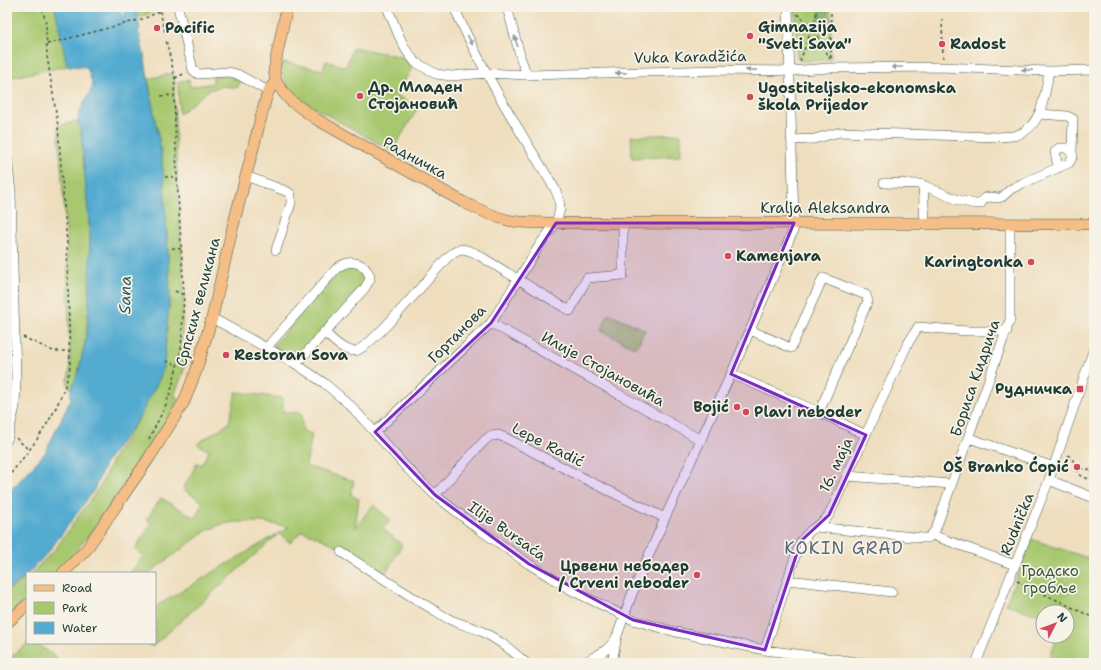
<svg xmlns="http://www.w3.org/2000/svg" width="1101" height="670" font-family="'Shantell Sans',sans-serif">
	<rect width="100%" height="100%" fill="#f7f3e8"/>
	<filter id="ink" filterUnits="userSpaceOnUse"><feTurbulence type="fractalNoise" baseFrequency=".025" numOctaves="2"/><feDisplacementMap in="SourceGraphic" scale="8" xChannelSelector="R" yChannelSelector="G"/><feConvolveMatrix kernelMatrix="1 2 1 2 8 2 1 2 1" color-interpolation-filters="sRGB"/></filter>
	<filter id="wash" filterUnits="userSpaceOnUse"><feTurbulence type="fractalNoise" baseFrequency=".012" numOctaves="4" result="noise"/><feDisplacementMap in="SourceGraphic" scale="16" xChannelSelector="R" yChannelSelector="G"/><feGaussianBlur stdDeviation="0.9" result="paint"/><feColorMatrix in="noise" values="0 0 0 0 0 0 0 0 0 0 0 0 0 0 0 0 0 1.4 0 .05"/><feComposite in="paint" operator="in"/></filter>
	<g filter="url(#wash)">
		<rect width="100%" height="100%" fill="#efdebe"/>
		<path fill="#a8c870" stroke="#648252" d="M7 7H55L67 66 7 78Z
			M135 7H152L153 12 137 18Z
			M795 7H831V60L800 61 797 58Z
			M353 47 407 58 412 68 396 95 418 108 392 151 299 99C287 87 281 80 282 62L323 70 326 61 346 67Z
			M173 73 175 78 174 95 177 177 184 295 181 345 190 349 183 373 174 396 179 398C163 430 141 459 121 488 100 518 82 548 56 573H32L56 548 101 485 112 460 139 418 164 364 170 292 164 184 158 131 155 120 148 79Z
			M226 75 241 81 237 88 223 86 209 90 179 114 178 82 180 81 189 80 190 87 213 83 212 76Z
			M78 121 81 133 90 234 89 305 86 338 78 373 71 389 67 385 70 368 67 244 58 126Z
			M681 134V156L632 158 631 136Z
			M348 265 364 270 367 279 294 360 273 346 341 268Z
			M609 313 645 330 636 348 601 331Z
			M236 392 283 398V412L301 413 303 431 312 434 306 466 354 481 351 495 359 499 355 528 373 505 391 520 383 529 402 545 385 574C358 558 332 541 302 531L290 543 279 533 152 647 146 643H155V607L289 527 262 522H237L222 524 206 531 149 573H130L143 556 135 549 151 524 147 519 161 498 195 518 203 502 183 489 197 463 201 465 209 451 197 444 229 423Z
			M1031 539 1094 560V663H1047L1058 636H1067V612H1043V617L1006 604Z
			M27 577V599L7 616V592Z
			M28 643H35L65 663H7V660Z"/>
		<path fill="#86ac62" stroke="#52744b" d="M820 7 829 8 825 34 819 30Z"/>
		<path fill="#53abd0" stroke="#397482" d="M55 7H115L124 16 128 7H135L140 29 138 30 144 54 155 120 161 150 164 184 170 292 164 364 160 378 147 402 139 418 106 462 94 490 73 519 49 551 24 578 7 590V494L45 453 71 399V389L78 373 86 338 89 305 90 234 81 133 78 121 79 113 93 86 87 67 67 66Z"/>
	</g>
	<g filter="url(#ink)">
		<g fill="none" stroke-linecap="round" stroke-linejoin="round">
			<defs>
				<path id="minor" d="M178 7 193 70 198 74 229 72 237 74 268 91
					M387 7 399 36 406 50 415 62 436 74 451 76 487 73 527 75 721 70 790 71 829 68 938 67 1049 71 1094 70
					M507 7 521 59 527 75
					M1039 114 1067 116 1073 119 1072 152
					M791 140 814 139 840 132 998 137C1004 136 1012 137 1017 135 1043 126 1045 93 1049 71
					M7 156 11 193 16 380 15 407 7 440
					M246 176 288 192 291 195V203L276 250
					M884 183 920 184 958 200 975 204H980L985 198 990 197 998 198 1002 197 1011 189 1023 183 1069 163 1073 156 1072 153 1066 148H1059L1055 152 1058 168
					M923 185 925 223
					M212 318 296 364 324 383 351 406 406 467 435 495 480 530 529 564 571 590 633 620 676 632 765 650 865 663
					M491 323 701 440
					M750 330 791 348 823 278 866 295 868 301 819 412
					M324 332C332 339 344 352 355 351 371 349 434 271 449 256 460 247 463 248 475 253L570 311 587 278 623 275V223
					M267 347 336 269C345 261 359 259 367 271 369 273 370 276 370 279 369 282 366 285 365 288L296 364
					M731 374 819 412 866 435
					M375 432 491 323 541 243 556 223 560 209 559 199 555 189C519 130 482 71 454 7
					M969 438 1054 467
					M847 476 951 484
					M1049 480 1094 498
					M435 495 484 441 490 436H493L498 435 506 438 595 484 665 518
					M816 527 923 538H928L935 531 1010 320V224
					M932 535 1015 565
					M341 552C376 574 411 597 447 618 458 624 470 626 481 631 497 639 513 651 526 663
					M788 580 892 592
					M765 650 795 557 801 541 811 530 823 522 829 515 907 345 918 327 968 331H1007
					M583 663C595 656 609 651 616 638
					M612 663 617 636 632 594 665 518 731 374 793 231 794 223 788 7
					M976 663 1049 480 1094 348"/>
				<path id="major" d="M287 7 276 59 274 70 276 82 283 92 291 101 316 119 463 202C477 209 492 216 507 220 523 224 540 222 556 223L1094 224
					M63 573 86 550 92 541 149 458 184 402 196 371 212 318 231 234 266 98 270 88 276 82
					M7 623 27 605"/>
			</defs>
			<use href="#minor" stroke="#3e5549" stroke-width="10"/>
			<use href="#major" stroke="#3e5549" stroke-width="12"/>
			<path stroke="#3e5549" stroke-width="1.5" stroke-dasharray="3 3" stroke-linecap="butt" d="M831 7V58
				M1089 7 1094 32
				M160 11 165 32
				M797 14C812 26 821 41 830 59
				M942 19 943 59
				M47 44 143 19 169 7
				M800 61 814 23 818 7
				M175 78 186 73
				M161 96 173 95
				M165 177H177
				M172 248 182 249
				M175 291 184 295
				M23 337 53 351H70
				M166 361 178 365
				M16 438 29 450
				M149 439 165 407 172 387 181 350 184 295 177 177 174 95 175 78 166 40
				M1068 455 1080 468
				M1094 475 1089 470 1080 468 1078 471C1079 476 1086 479 1092 479L1094 476
				M7 478C35 444 60 412 70 368L67 244 58 126 47 56 46 24 42 7
				M1017 581 1094 618"/>
			<use href="#minor" stroke="#fff" stroke-width="9"/>
			<use href="#major" stroke="#f6be87" stroke-width="11"/>
		</g>
		<defs><path id="oneway-solid" d="M-6-.8H1V-3.2L6.5 0L1 3.2V.8H-6Z"/></defs>
		<g fill="#8f9e9a">
			<use href="#oneway-solid" transform="translate(470 40) rotate(62)"/>
			<use href="#oneway-solid" transform="translate(516 41) rotate(-105)"/>
			<use href="#oneway-solid" transform="translate(897 67) rotate(180)"/>
			<use href="#oneway-solid" transform="translate(751 70) rotate(-179)"/>
			<use href="#oneway-solid" transform="translate(1027 70) rotate(-178)"/>
			<use href="#oneway-solid" transform="translate(621 73) rotate(178)"/>
		</g>
	</g>
	<path fill="#7b2cbf" fill-opacity="0.2" stroke="#7b2cbf" stroke-width="3" stroke-linejoin="round" d="M556 223H794L731 374 866 435 829 515 801 541 765 650 633 620 529 564 435 495 375 432 491 323Z"/>
	<g fill="#d1495b" stroke="#f7f3e8" stroke-width="1.5">
		<circle cx="157" cy="28" r="4"/>
		<circle cx="750" cy="36" r="4"/>
		<circle cx="942" cy="44" r="4"/>
		<circle cx="360" cy="96" r="4"/>
		<circle cx="750" cy="97" r="4"/>
		<circle cx="728" cy="256" r="4"/>
		<circle cx="1031" cy="262" r="4"/>
		<circle cx="226" cy="355" r="4"/>
		<rect x="1076" y="385" width="8" height="8" rx="2"/>
		<circle cx="737" cy="407" r="4"/>
		<circle cx="746" cy="412" r="4"/>
		<circle cx="1077" cy="467" r="4"/>
		<circle cx="697" cy="575" r="4"/>
	</g>
	<g text-anchor="middle" dominant-baseline="central" stroke-width="3.5" stroke-linejoin="round" paint-order="stroke">
		<g font-size="15" font-weight="bold" fill="#1f3d34" stroke="#f7f3e8" text-anchor="start">
			<text x="758" y="27">Gimnazija<tspan x="758" dy="17">"Sveti Sava"</tspan></text>
			<text x="165" y="28">Pacific</text>
			<text x="950" y="44">Radost</text>
			<text x="368" y="87">Др. Младен<tspan x="368" dy="17">Стојановић</tspan></text>
			<text x="758" y="88">Ugostiteljsko-ekonomska<tspan x="758" dy="17">škola Prijedor</tspan></text>
			<text x="736" y="256">Kamenjara</text>
			<text x="1023" y="262" text-anchor="end">Karingtonka</text>
			<text x="234" y="355">Restoran Sova</text>
			<text x="1072" y="389" text-anchor="end">Рудничка</text>
			<text x="729" y="407" text-anchor="end">Bojić</text>
			<text x="754" y="412">Plavi neboder</text>
			<text x="1069" y="467" text-anchor="end">OŠ Branko Ćopić</text>
			<text x="689" y="566" text-anchor="end">Црвени небодер<tspan x="689" dy="17">/ Crveni neboder</tspan></text>
		</g>
		<g font-size="15" fill="#1f3d34" stroke="#f7f3e8">
			<text transform="translate(690 57) rotate(-1)">Vuka Karadžića</text>
			<text transform="translate(415 158) rotate(29)">Радничка</text>
			<text x="825" y="208">Kralja Aleksandra</text>
			<text transform="translate(198 302) rotate(-75)">Српских великана</text>
			<text transform="translate(457 334) rotate(-45)">Гортанова</text>
			<text transform="translate(603 369) rotate(29)">Илије Стојановића</text>
			<text transform="translate(975 378) rotate(-71)">Бориса Kидрича</text>
			<text transform="translate(548 445) rotate(27)">Lepe Radić</text>
			<text transform="translate(836 465) rotate(-65)">16. маја</text>
			<text transform="translate(1017 524) rotate(-68)">Rudnička</text>
			<text transform="translate(507 531) rotate(35)">Ilije Bursaća</text>
		</g>
		<g font-size="15" fill="#3a5940" stroke="#f7f3e8">
			<text x="1050" y="571">Градско<tspan x="1050" dy="17">гробље</tspan></text>
		</g>
		<g font-size="16" font-style="italic" fill="#2f5e63" stroke="#f7f3e8">
			<text transform="translate(125 295) rotate(-89)">Sana</text>
		</g>
		<g font-size="17" letter-spacing="1" fill="#5a6877" stroke="#f7f3e8">
			<text x="844" y="548">KOKIN GRAD</text>
		</g>
	</g>
	<rect width="1101" height="670" fill="none" stroke="#f7f3e8" stroke-width="24"/>
	<rect x="26" y="572" width="130" height="72" fill="#f7f3e8" stroke="#a1aaa0"/>
	<rect x="34" y="585" width="20" height="6" fill="#f6be87" stroke="#a1aaa0"/>
	<text x="62" y="592" font-size="12" fill="#1f3d34">Road</text>
	<rect x="34" y="602" width="20" height="12" fill="#a8c870" stroke="#a1aaa0"/>
	<text x="62" y="612" font-size="12" fill="#1f3d34">Park</text>
	<rect x="34" y="622" width="20" height="12" fill="#53abd0" stroke="#a1aaa0"/>
	<text x="62" y="632" font-size="12" fill="#1f3d34">Water</text>
	<g transform="translate(1055 624) rotate(48)"><circle r="19" fill="#f7f3e8" stroke="#a1aaa0"/>
	<path d="M0-3L7 15L0 10L-7 15Z" fill="#d1495b"/>
	<text y="-6" font-size="11" font-weight="bold" text-anchor="middle" fill="#1f3d34">N</text>
	</g>
</svg>
